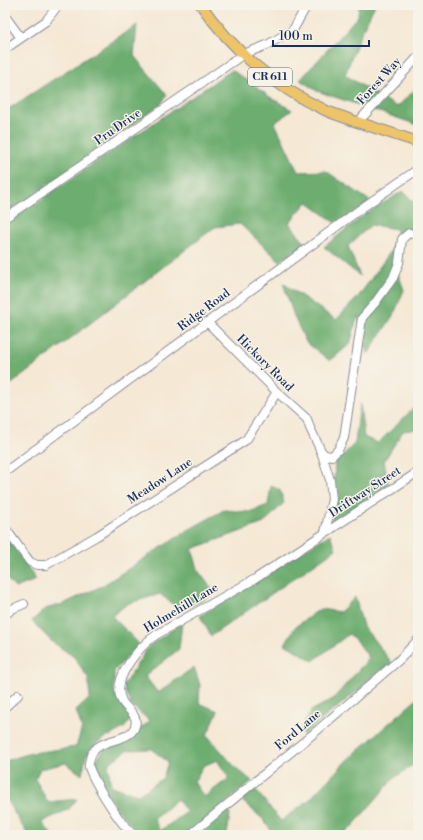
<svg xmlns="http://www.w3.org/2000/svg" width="423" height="840" font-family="'Libre Bodoni',serif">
	<rect width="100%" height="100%" fill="#f7f3e8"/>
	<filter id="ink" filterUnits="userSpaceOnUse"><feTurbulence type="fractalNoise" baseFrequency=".025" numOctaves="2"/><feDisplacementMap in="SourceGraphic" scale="8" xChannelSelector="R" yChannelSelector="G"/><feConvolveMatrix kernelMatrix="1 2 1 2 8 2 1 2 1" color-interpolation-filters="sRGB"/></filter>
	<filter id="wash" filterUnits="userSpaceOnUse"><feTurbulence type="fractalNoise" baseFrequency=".012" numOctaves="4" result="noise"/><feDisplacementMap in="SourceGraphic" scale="16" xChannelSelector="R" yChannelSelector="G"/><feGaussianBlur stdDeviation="0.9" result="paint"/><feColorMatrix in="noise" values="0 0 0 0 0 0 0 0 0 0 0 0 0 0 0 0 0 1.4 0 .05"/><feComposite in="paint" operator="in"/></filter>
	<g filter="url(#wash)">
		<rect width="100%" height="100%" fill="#f5e8d4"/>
		<path fill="#6dad70" stroke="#446e67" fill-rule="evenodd" d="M359 5H375L361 33 345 75 397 107 418 87V125L317 91 300 80 358 16Z
			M137 25 134 56 167 95 161 104 27 200 5 213V111Z
			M232 70 270 97 292 110 275 123 298 172 326 171 373 203 340 226 307 202 289 223 305 243 280 261 240 224 215 227 5 389V221L40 200Z
			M403 191 418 206V230L406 229 394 262 404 290 394 314 368 354 358 315 350 344 330 361 306 342 295 319 283 283 336 320 358 297 391 251 397 229 371 225 348 246 360 276 324 247 364 215Z
			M360 404 364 437 378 443 418 404V429L403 431 384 461 389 486 332 522 335 463 355 443Z
			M271 486 280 490 284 503 264 523 192 549 199 572 215 593 181 611 160 594 127 604 112 616 140 645 114 671V691L131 719 124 728 98 742 86 756 82 775 66 763 40 769 35 779 48 802 77 799 69 809 42 822 52 835H28L5 798V761L31 753 76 747 82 728 76 711 90 698 88 678 74 657 51 641 32 621 45 609 63 604 102 586 188 530 224 510 249 512 268 505Z
			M5 534 36 580 15 588 5 576Z
			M330 534 336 549 211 636 200 616Z
			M355 597 363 626 392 663 303 735 301 729 311 711 333 699 369 658 360 645 349 634 313 661 285 644 295 627 320 609 340 612Z
			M182 623 179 649 145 676 158 693 194 667 200 685 199 703 218 711 207 735 235 767 252 781 188 835H140L114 806 94 764 103 750 132 735 150 721 131 705 123 686 149 646ZM151 749 168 762 163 778 138 795 111 786 108 764 128 750ZM217 760 229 778 204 797 194 782 203 766ZM177 799 187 812 160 831 154 819Z
			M418 698V762L394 778 350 829 336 835H274L264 820 241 800 254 788 281 821 309 800 346 761Z
			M231 807 227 835H201Z"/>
	</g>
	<g filter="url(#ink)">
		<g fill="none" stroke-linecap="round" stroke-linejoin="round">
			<defs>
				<path id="minor" d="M5 16 21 38
					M5 49 46 21 58 5
					M358 122 418 57
					M5 218 244 54 267 45 293 30 307 5
					M320 450 325 455 332 456 338 450 344 438 362 318 375 303 393 278 399 263 402 239 409 233 418 235
					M5 472 359 210 418 169
					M5 528 30 562 37 565H46L97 536 246 440 277 392
					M325 533 418 472
					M5 615 12 609 24 604
					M5 707 18 695
					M135 835C123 830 93 780 89 767 88 764 90 759 91 755 99 737 130 743 135 726 139 715 126 709 122 701 110 679 140 646 156 635L255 579 325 533 332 499 330 480 321 451 310 428 307 419 277 392 207 322
					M190 835 313 734 399 660 418 640"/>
				<path id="major" d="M201 5C231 48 274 87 323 109 332 114 342 116 351 120 373 127 396 135 418 142"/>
			</defs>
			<use href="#minor" stroke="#888c99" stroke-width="10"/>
			<use href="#major" stroke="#888c99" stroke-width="12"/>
			<use href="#minor" stroke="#fff" stroke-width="8"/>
			<use href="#major" stroke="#eec469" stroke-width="10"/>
		</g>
	</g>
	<g text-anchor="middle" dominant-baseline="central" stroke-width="3" stroke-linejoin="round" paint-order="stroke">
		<rect fill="#f7f3e8" stroke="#5d6a87" stroke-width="1" x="248" y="68" width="44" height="18" rx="3"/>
		<g font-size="11" font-weight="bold" fill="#1b2f5e">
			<text x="270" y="77">CR 611</text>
		</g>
		<g font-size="12" fill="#1b2f5e" stroke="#f7f3e8">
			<text transform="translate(379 81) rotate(-48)">Forest Way</text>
			<text transform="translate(118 127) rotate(-35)">Pru Drive</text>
			<text transform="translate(204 310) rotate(-37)">Ridge Road</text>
			<text transform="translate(265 363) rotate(45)">Hickory Road</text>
			<text transform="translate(160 481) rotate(-33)">Meadow Lane</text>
			<text transform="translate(365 492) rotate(-33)">Driftway Street</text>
			<text transform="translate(181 608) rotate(-31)">Holmehill Lane</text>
			<text transform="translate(298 730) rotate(-40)">Ford Lane</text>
		</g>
	</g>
	<rect width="423" height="840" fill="none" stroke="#f7f3e8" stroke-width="20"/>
	<path d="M273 40v6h96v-6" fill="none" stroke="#1b2f5e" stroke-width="2"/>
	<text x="279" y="40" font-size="12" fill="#1b2f5e" stroke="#f7f3e8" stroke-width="3" paint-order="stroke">100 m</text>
</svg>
